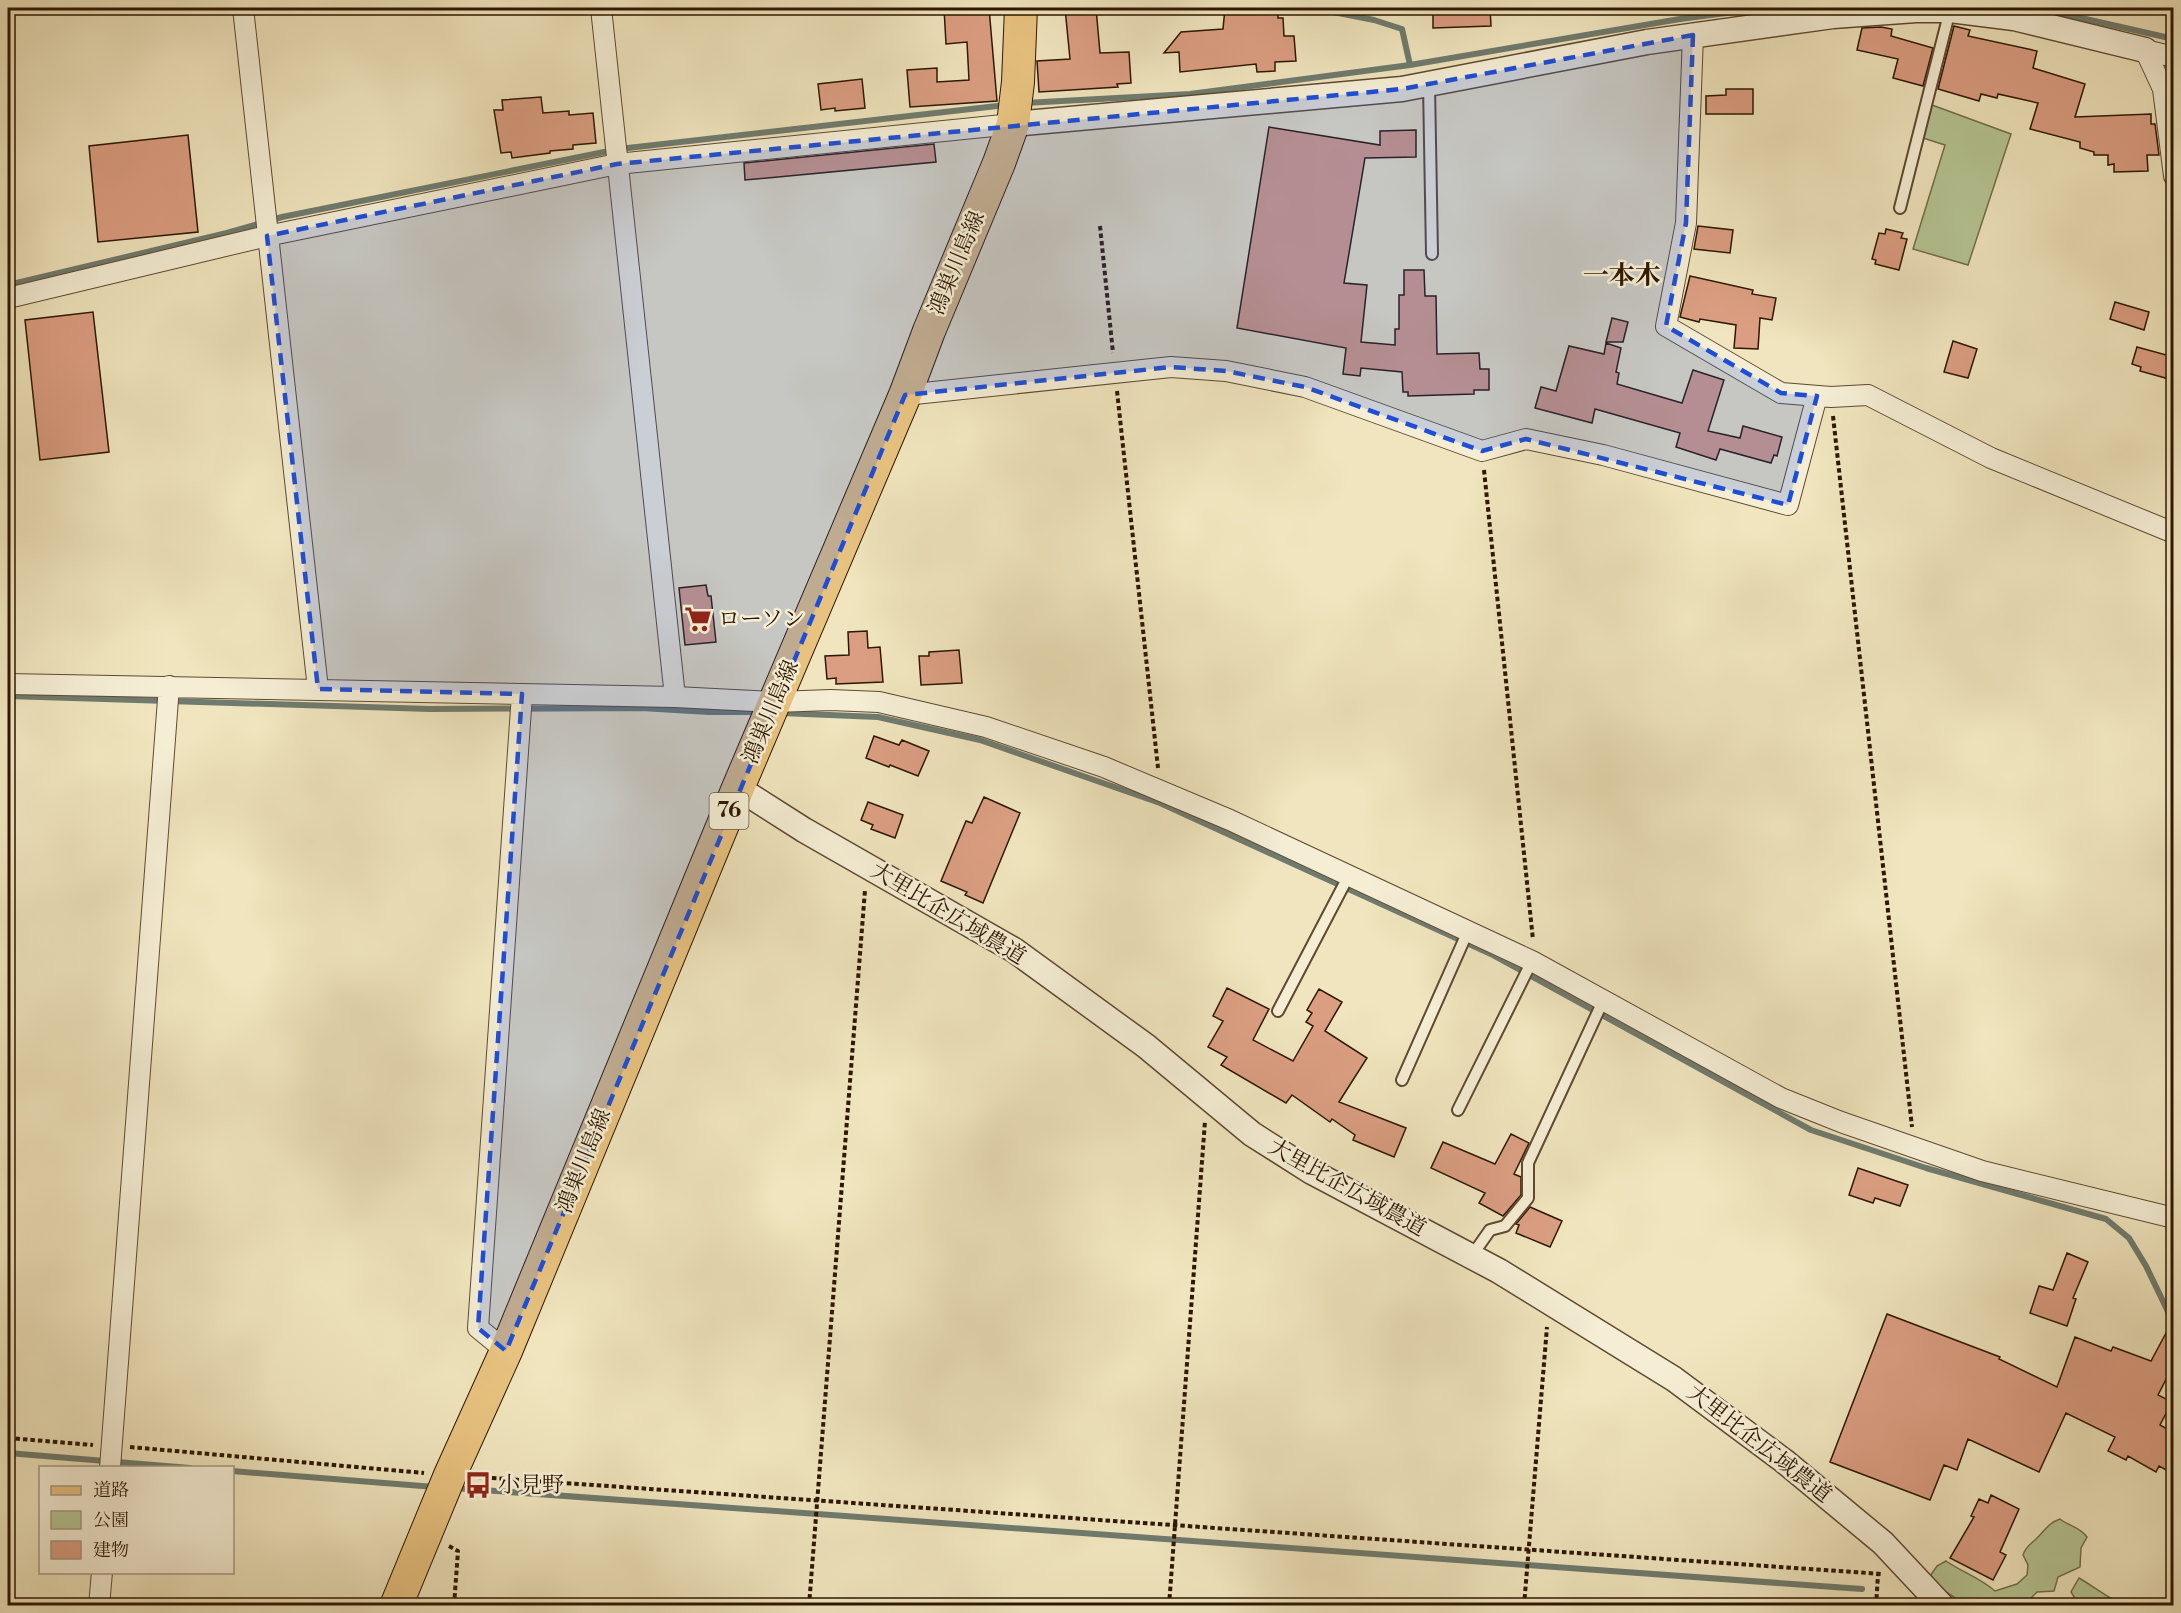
<svg xmlns="http://www.w3.org/2000/svg" width="2181" height="1613" font-family="'Libre Bodoni','Noto Serif JP',serif">
	<rect width="100%" height="100%" fill="#f0e5be"/>
	<filter id="stains"><feTurbulence type="fractalNoise" baseFrequency=".00333" numOctaves="4"/><feColorMatrix values="0 0 0 0 .2 0 0 0 0 .09 0 0 0 0 .02 0 0 0 .5 -.17"/></filter>
	<radialGradient id="worn" r=".72"><stop offset=".6" stop-color="#630" stop-opacity="0"/><stop offset="1" stop-color="#630" stop-opacity=".3"/></radialGradient>
	<path fill="#b6c594" stroke="#726e4a" stroke-width="1.5" d="M1932 105 2011 134 1968 265 1913 249 1945 145 1923 138Z
		M2060 1519C2069 1526 2080 1527 2087 1537L2081 1548 2080 1567 2058 1577 2054 1591 2037 1592 2024 1605H1966L1937 1586 1930 1576 1937 1566 1946 1561C1962 1572 1980 1578 1995 1591L2017 1584 2027 1575 2028 1565 2023 1555C2026 1546 2030 1545 2036 1539 2045 1531 2048 1523 2060 1519Z
		M2079 1578C2095 1587 2108 1599 2125 1605H2079L2071 1592Z"/>
	<g fill="none" stroke-linecap="round" stroke-linejoin="round">
		<path stroke="#6f7b6e" stroke-width="6" d="M1313 8 1374 20 1402 29 1410 65
			M2037 8 2174 39
			M1025 103 1190 94 1410 65 1680 19 1764 8
			M8 285 227 233 282 217 619 149 1006 105
			M8 696 430 709 641 708 709 712H759
			M781 713 878 717 980 740 1160 803 1493 955 1811 1130 1926 1168 2106 1219 2129 1238 2146 1266 2174 1324
			M8 1453 190 1468
			M232 1471 435 1487
			M454 1488 1862 1589"/>
	</g>
	<path fill="#db9e82" stroke="#2d1700" stroke-width="1.5" d="M944 8H989L997 101 910 107 907 70 937 68V82L969 80 967 42 946 44Z
		M1065 8H1096L1100 53 1129 52 1131 83 1117 84 1118 87 1039 92 1037 61 1070 59Z
		M1225 8H1249V14L1278 13V18H1283L1284 36H1294L1296 61 1275 62V71L1257 72 1256 64 1180 72 1179 52 1164 53 1181 32 1223 29Z
		M1433 8H1490L1491 26 1433 28Z
		M1954 26 1970 30 1968 36 2037 51 2033 68 2085 84 2075 117 2151 114V124H2155L2159 155H2147L2148 171 2114 172V164L2108 165V155H2094V152L2080 148V142L2030 129 2038 103 1998 94 1997 98 1981 94 1979 101 1938 89Z
		M1881 27 1892 29 1891 36 1933 48 1923 86 1893 78 1898 59 1857 50 1862 28Z
		M862 79 865 108 835 111V108L821 110 818 84Z
		M1726 89H1753V114H1706V96L1726 95Z
		M541 97 543 113 569 111V115L593 113 596 143 573 145V149L550 151V153L512 158 511 152 501 153 494 110H503L502 100Z
		M1269 127 1380 145V131L1416 130V157L1365 158 1344 283 1367 285 1361 342 1395 345V329H1399V295H1404V270H1424L1425 296H1436L1437 354 1479 353 1480 369H1489V390H1474V394L1408 396V392H1403L1402 372 1361 368 1360 376 1343 374 1346 348 1237 328Z
		M188 135 198 232 98 242 89 146Z
		M934 144 936 162 745 180 744 163Z
		M1698 226 1733 230 1730 253 1694 249Z
		M1886 229 1903 233 1901 238 1907 239 1899 270 1875 264 1876 260 1872 259 1879 233 1885 234Z
		M1690 276 1753 290 1752 294 1776 298 1772 320 1760 318 1758 349 1734 348 1736 325 1700 319 1699 322 1680 317Z
		M2115 302 2149 312 2144 330 2110 319Z
		M93 312 109 452 40 460 25 320Z
		M1612 318 1628 322 1623 342H1606Z
		M1953 341 1977 349 1968 378 1944 372Z
		M1606 343 1621 348 1616 372 1619 373 1617 384 1682 403 1693 370 1724 380 1708 431 1740 438 1743 426 1782 437 1777 456 1774 455 1771 463 1720 449 1716 460 1676 447 1680 433 1595 409 1592 423 1535 408 1541 387 1556 391 1569 346 1604 354Z
		M2137 347 2170 356 2169 360 2174 361V363L2169 379 2140 371 2141 367 2132 364Z
		M706 585 708 596H711L716 642 685 645 679 588Z
		M867 631 868 648 880 647 883 682 836 684V678L827 679 825 656 849 655 848 632Z
		M959 650 962 683 921 685 919 656H929V652Z
		M874 736 899 745 902 740 929 751 918 776 890 765 889 767 866 758Z
		M984 797 1020 813 983 903 965 895 967 892 941 881 966 821 972 823Z
		M868 802 903 815 895 838 871 829 873 825 861 820Z
		M1227 988 1269 1009 1253 1040 1293 1061 1313 1026 1306 1022 1312 1013 1307 1010 1319 989 1342 1002 1325 1031 1367 1058 1339 1102 1406 1128 1394 1157 1353 1140 1355 1135 1332 1119 1330 1122 1292 1095 1286 1103 1221 1065 1227 1057 1208 1047 1223 1021 1213 1016Z
		M1511 1134 1529 1143 1514 1174 1521 1177V1195L1503 1216 1479 1203 1485 1193 1431 1168 1443 1142 1495 1164Z
		M1858 1168 1908 1185 1900 1206 1875 1198 1873 1203 1849 1195Z
		M1530 1207 1562 1221 1550 1247 1516 1233 1519 1225 1516 1224Z
		M2067 1253 2088 1262 2073 1298 2076 1299 2067 1326 2030 1313 2039 1286 2053 1290Z
		M1887 1314 2000 1357 1999 1359 2057 1387 2075 1337 2111 1351 2113 1347 2151 1361 2174 1318V1364L2158 1395 2172 1402 2160 1425 2174 1433V1474L2159 1466 2156 1472 2128 1456 2126 1460 2108 1451 2115 1437 2066 1413 2039 1472 1968 1439 1957 1470 1944 1465 1930 1500 1830 1462Z
		M1991 1495 2019 1509 2000 1552 2006 1555 1993 1580 1950 1558 1974 1517 1971 1516 1979 1499 1988 1503Z"/>
	<g fill="none" stroke-linecap="round" stroke-linejoin="round">
		<defs>
			<path id="service" d="M1429 85 1432 254
				M1900 208 1950 10
				M1278 1011 1349 875
				M1402 1080 1468 931
				M1458 1110 1532 961
				M1471 1257 1490 1230 1505 1226 1528 1198V1163L1603 1001"/>
			<path id="minor" d="M243 8 318 689
				M601 8 675 697
				M1693 35 1686 223 1666 326 1781 393 1831 397 1868 395 1991 458 2174 533
				M2145 50 2163 89 2174 176
				M2145 50 2174 57
				M8 298 267 236 617 164 1013 124
				M905 395 1171 367 1226 371 1305 387 1482 451 1526 439 1603 455 1788 505 1817 396
				M8 684 675 697 775 702 831 700 879 702 986 727 1104 767 1230 820 1532 961 1781 1098 1841 1122 1982 1171 2174 1218
				M506 1351 478 1328 522 694
				M110 1468 169 686
				M99 1606 102 1572"/>
			<path id="tertiary" d="M1013 124 1402 89 1647 42 1833 16 1916 10H1950L2014 18 2145 50
				M738 788 804 830 1014 950 1146 1046 1252 1134 1312 1172 1499 1271 1674 1379 1784 1461 1883 1543 1942 1606"/>
			<path id="primary" d="M396 1606 450 1475 506 1351 738 788 905 395 929 331 999 163 1013 124 1018 82 1021 8"/>
		</defs>
		<use href="#service" stroke="#5e4a30" stroke-width="14"/>
		<use href="#minor" stroke="#5e4a30" stroke-width="22"/>
		<use href="#tertiary" stroke="#5e4a30" stroke-width="27"/>
		<use href="#primary" stroke="#2d1700" stroke-width="34"/>
		<path stroke="#2d1700" stroke-width="4" stroke-dasharray="4.5 3" stroke-linecap="butt" d="M1100 226 1113 353
			M1117 391 1158 768
			M1833 416 1912 1127
			M1484 470 1533 940
			M8 1438 93 1445
			M130 1447 424 1473
			M477 1477 1882 1574
			M449 1546 458 1551 454 1606
			M809 1606 865 890
			M1169 1606 1205 1121
			M1524 1606 1547 1327
			M1876 1606 1878 1575"/>
		<use href="#service" stroke="#f5eed5" stroke-width="10"/>
		<use href="#minor" stroke="#f5eed5" stroke-width="20"/>
		<use href="#tertiary" stroke="#f5eed5" stroke-width="24"/>
		<use href="#primary" stroke="#e8c27f" stroke-width="32"/>
	</g>
	<path fill="#1d4ed8" fill-opacity="0.2" stroke="#1d4ed8" stroke-width="4.5" stroke-dasharray="12 8" stroke-linejoin="round" d="M1693 35 1686 223 1666 326 1781 393 1817 396 1788 505 1526 439 1482 451 1305 387 1226 371 1171 367 905 395 506 1351 478 1328 522 694 318 689 267 236 617 164 1402 89Z"/>
	<defs>
		<symbol id="supermarket-bare" viewBox="-9 -9 18 18"><path d="M-6-5.5h2.5l.6 2H6L4.5 2H-2.5L-4.4-4H-6ZM-1.5 3.2a1.3 1.3 0 1 0 .1 0ZM3 3.2a1.3 1.3 0 1 0 .1 0Z" fill="#8f2418" stroke="#f5eed5" stroke-width="2.5" paint-order="stroke"/></symbol>
		<symbol id="bus-bare" viewBox="-9 -9 18 18"><path d="M-5-6H5V4H4V6H2V4H-2V6H-4V4H-5ZM-3.5-4V0h7V-4ZM-3.5 1.2v1.5H-2V1.2ZM2 1.2v1.5H3.5V1.2Z" fill="#8f2418" stroke="#f5eed5" stroke-width="2.5" paint-order="stroke"/></symbol>
	</defs>
	<g fill-rule="evenodd">
		<use href="#supermarket-bare" x="679" y="600" width="38" height="38"/>
		<use href="#bus-bare" x="459" y="1466" width="38" height="38"/>
	</g>
	<g text-anchor="middle" dominant-baseline="central" stroke-width="5" stroke-linejoin="round" paint-order="stroke">
		<rect fill="#f5eed5" stroke="#695840" stroke-width="1.5" x="709.5" y="793" width="39" height="36" rx="4.5"/>
		<g font-size="21" font-weight="bold" fill="#2d1700">
			<text x="729" y="811">76</text>
		</g>
		<g font-size="22" fill="#2d1700" stroke="#f5eed5">
			<text transform="translate(957 263) rotate(-67)">鴻巣川島線</text>
			<text transform="translate(771 712) rotate(-67)">鴻巣川島線</text>
			<text transform="translate(948 914) rotate(31)">大里比企広域農道</text>
			<text transform="translate(584 1161) rotate(-68)">鴻巣川島線</text>
			<text transform="translate(1347 1188) rotate(29)">大里比企広域農道</text>
			<text transform="translate(1759 1444) rotate(38)">大里比企広域農道</text>
		</g>
		<g font-size="22" fill="#2d1700" stroke="#f5eed5" text-anchor="start">
			<text x="718" y="619">ローソン</text>
			<text x="498" y="1485">小見野</text>
		</g>
		<g font-size="26" font-weight="bold" fill="#2d1700" stroke="#f5eed5">
			<text x="1622" y="276">一本木</text>
		</g>
	</g>
	<rect width="2181" height="1613" fill="none" stroke="#f0e5be" stroke-width="30"/>
	<rect x="9" y="9" width="2163" height="1595" fill="none" stroke="#2d1700" stroke-width="3"/>
	<rect x="15" y="15" width="2151" height="1583" fill="none" stroke="#2d1700" stroke-width="1.5"/>
	<rect x="39" y="1466" width="195" height="108" fill="#f5eed5" stroke="#a59880" stroke-width="1.5"/>
	<rect x="51" y="1486" width="30" height="9" fill="#e8c27f" stroke="#a59880" stroke-width="1.5"/>
	<text x="93" y="1496" font-size="18" fill="#2d1700">道路</text>
	<rect x="51" y="1511" width="30" height="18" fill="#b6c594" stroke="#a59880" stroke-width="1.5"/>
	<text x="93" y="1526" font-size="18" fill="#2d1700">公園</text>
	<rect x="51" y="1541" width="30" height="18" fill="#db9e82" stroke="#a59880" stroke-width="1.5"/>
	<text x="93" y="1556" font-size="18" fill="#2d1700">建物</text>
	<rect width="100%" height="100%" filter="url(#stains)"/>
	<rect width="100%" height="100%" fill="url(#worn)"/>
</svg>
